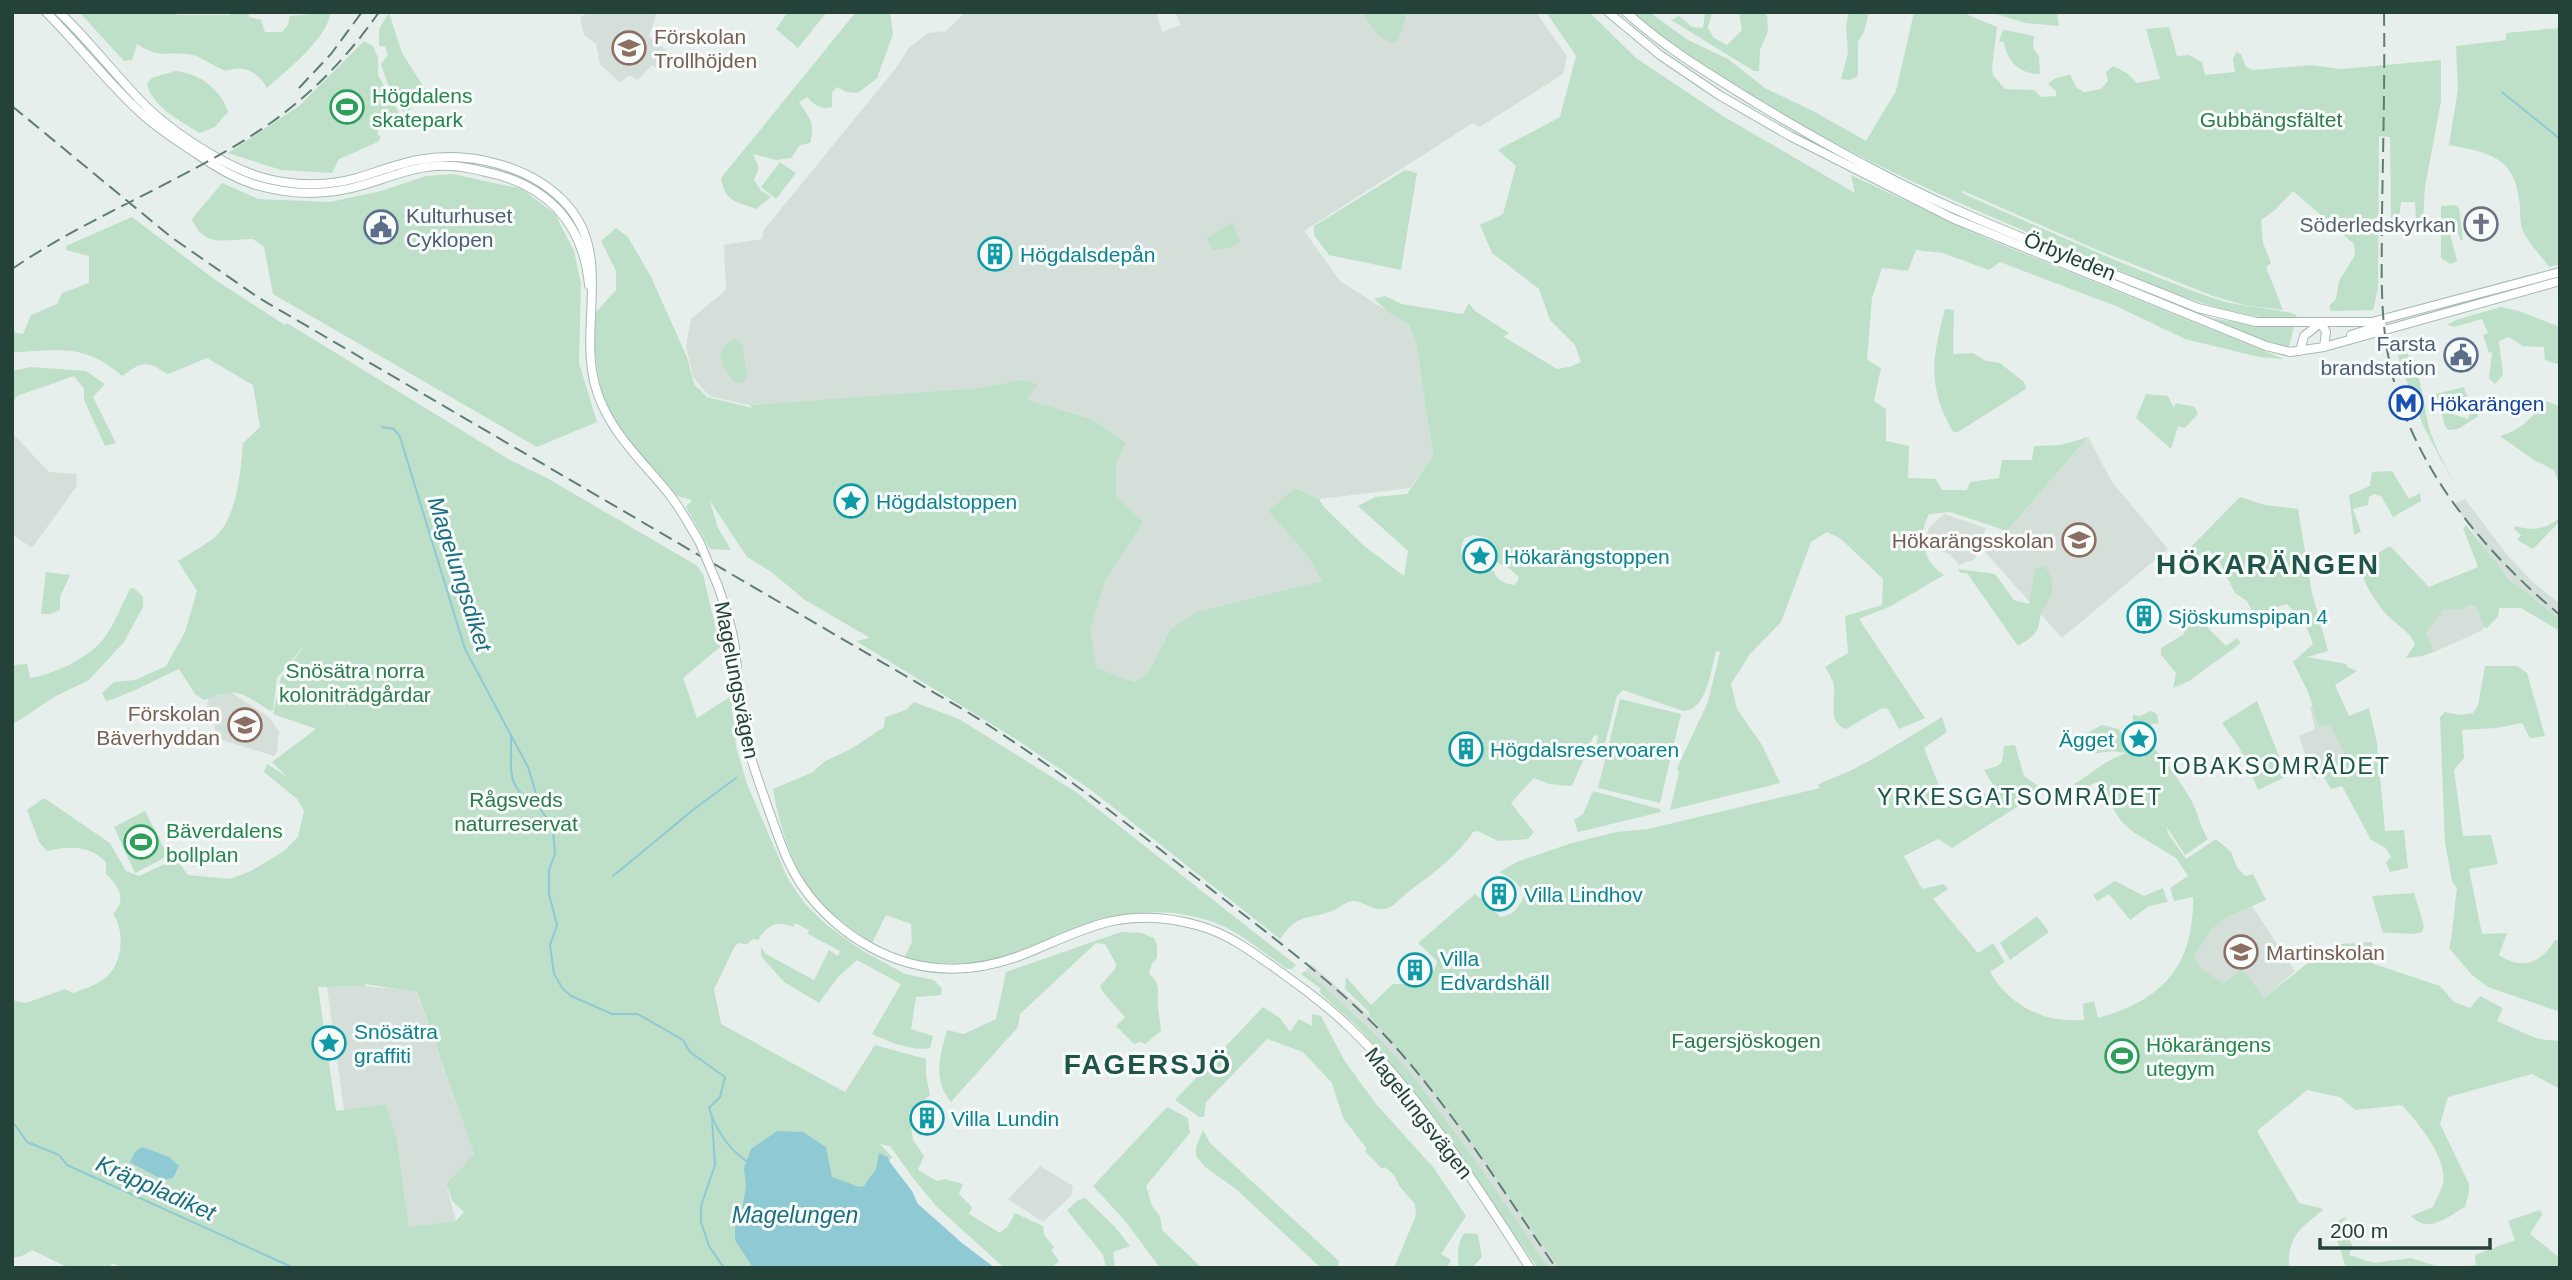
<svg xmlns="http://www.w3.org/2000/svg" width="2572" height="1280" font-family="Arial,sans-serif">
	<rect width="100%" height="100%" fill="#e6efeb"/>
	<path fill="#d4dfda" d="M591 12H654L656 15 649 36 673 56 659 69 652 65 638 80 629 75 620 83 600 64 596 44 584 35 580 17Z
		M966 12H1156L1162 32 1181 25 1175 12H1536L1567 56 1563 74 1480 127 1473 123 1304 231 1340 281 1409 325 1416 342 1433 455 1410 488 1319 499 1295 488 1268 511 1307 555 1323 581 1196 612 1171 629 1147 674 1135 682 1097 668 1089 629 1105 581 1143 522 1116 496V464L1126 443 1093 420 1027 399 1020 380 978 388 749 405 709 396 693 377 686 346 691 319 726 290 724 245 762 239 763 231 896 68 908 49 928 33 946 31Z
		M12 433 49 472 77 474 76 487 32 548 12 534Z
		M2088 437 2112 482 2168 549 2062 638 1985 552 2007 531Z
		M2465 499 2508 556 2533 582 2560 604V619L2517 587 2491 557 2454 504Z
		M1944 514 1986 528 1975 559 1959 565 1950 554 1929 547 1926 538 1929 528Z
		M2470 605 2477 608 2484 627 2481 631 2434 652 2426 633 2435 618 2444 609H2462Z
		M220 685 270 718 279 732 277 752 274 756 216 738 214 719 207 711 208 695Z
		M2324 700 2344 753 2334 760 2314 780 2299 736 2315 729 2310 707Z
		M2252 906 2295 971 2264 998 2241 969 2224 985 2202 969 2194 957 2211 930 2225 918Z
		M1311 964 1370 1016 1411 1062 1445 1105 1559 1268H1549L1446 1121 1403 1066 1358 1017 1305 971Z
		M365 986 416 991 474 1154 446 1184 456 1221 409 1228 397 1140 386 1104 344 1110 327 987Z
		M1040 1166 1073 1186 1071 1196 1043 1222 1008 1199Z"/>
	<path fill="#bfe0c8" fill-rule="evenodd" d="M79 12H175L177 15H230V12H248L249 17 261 20 265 32H282L288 25 290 16 331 12C326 40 287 70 267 88 258 72 244 64 226 71 215 67 206 60 196 56 174 49 160 61 137 44L132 60 124 61Z
		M788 12H827L798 48 776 29Z
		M856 12H890L893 34 877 78 858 93 846 92 837 87 832 92V107C820 110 814 105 807 97L799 102C809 118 816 122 810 143L800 145 791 158 776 160 753 154 759 168 754 180 761 191 771 197 756 209C735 201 725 202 721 178Z
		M1369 12H1407L1398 41 1392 43 1379 36 1363 15Z
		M1546 12H1589L1636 58 1723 116 1855 193 1851 175 1983 237 2284 359 2259 357 2185 339 2116 306 2000 262 1989 270 1943 253 1916 250 1908 271 1882 268 1872 298 1867 360 1881 368 1874 401 1886 409V441L1909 446 1908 478 1936 479 1942 490H1967L1970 482 1999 478 2002 460H2032L2034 446 2061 445 2088 437 2007 531 1950 512 1929 514C1917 536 1923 562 1944 575L1891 606 1859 619 1925 718 1899 729 1888 709 1882 708 1846 729C1825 722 1838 697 1833 682 1831 677 1828 671 1825 667L1848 653 1845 616 1882 605 1883 579 1841 539 1827 532 1811 542 1781 622 1750 654 1731 684 1737 709 1762 745 1780 783 1670 810 1679 773 1677 768 1708 702 1720 652 1716 651C1711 669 1707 711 1683 711L1623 690 1617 696 1602 755 1595 751 1598 736 1594 735 1572 786 1549 784 1534 778 1511 803 1534 832 1528 839 1498 841 1478 831 1473 832C1455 859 1431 874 1406 894 1399 899 1393 908 1384 909 1374 911 1363 901 1353 901 1343 902 1338 910 1329 912 1302 921 1299 913 1280 939L1091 790 1014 738 856 641 870 638 805 600 770 571 747 557 710 501 718 528 731 550 710 549 686 507 692 500 677 496 649 466 610 417 601 394 591 325 596 312 616 290V271L601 241 616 228 628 237 651 277 687 357 694 384 707 397 753 408 749 405 978 388 1020 380 1038 384 1027 399 1093 420 1126 443 1116 464V496L1143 522 1105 581 1090 630 1097 668 1135 682 1147 674 1171 629 1196 612 1322 581 1307 555 1268 511 1295 488 1319 499 1323 506 1363 545 1404 576 1408 551 1358 506 1375 497 1407 494 1433 455 1416 342 1409 325 1388 312 1374 299 1385 296 1402 304 1463 314 1469 303 1475 311 1509 333 1504 337 1557 369 1569 367 1581 362 1575 345 1550 320 1539 289 1492 253 1480 225 1503 214 1516 166 1498 150 1560 117 1576 56ZM1474 535 1488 538 1487 546 1491 559 1510 569 1519 577 1518 581 1514 585C1504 583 1497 581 1494 571L1466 563C1460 553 1459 548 1465 538Z
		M1631 12H1649L1688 40 1728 59 1765 88 1815 112 1866 141 1896 91 1914 12H1961L1997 27 1992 68 1993 75 2005 89 2034 90 2041 97 2056 96V91L2048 84 2054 79 2070 74 2076 87 2084 92 2101 89 2108 81 2106 72 2113 66 2127 73 2137 83 2160 79 2146 29 2169 27 2177 56 2189 55 2202 62 2205 75 2235 72 2233 59 2236 52 2241 54 2246 67 2253 70 2311 65 2341 69 2441 60V101L2425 187 2423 221 2416 220 2415 202H2401L2399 220 2391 219 2390 137 2379 136 2378 288 2373 310 2331 311 2329 306 2336 299 2339 281 2355 255 2354 244 2293 191 2275 210 2261 220 2263 243 2271 263 2266 267 2283 310 2244 305 2213 296 2095 249 1961 190 1964 194C2046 230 2128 268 2213 298 2241 308 2272 307 2297 315L2294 320C2217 317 2158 286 2088 257 1927 192 1767 121 1631 12Z
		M1705 12H1712L1708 28 1714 38 1727 45 1742 30 1739 12H1763L1767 16 1768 31 1760 50 1759 71H1754L1671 20 1679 16 1692 27 1703 28Z
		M1849 12H1869L1864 32 1858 42V76L1850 80 1841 79 1848 53 1846 25Z
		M1990 12H2057L2059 26 2025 23Z
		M389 13 402 53 427 92 413 105 406 117 387 82 381 64 388 55 385 46H379V29Z
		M2560 28V264L2549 267C2541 256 2529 244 2523 231 2519 223 2521 209 2519 199 2514 156 2486 152 2449 145L2458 89 2456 46 2506 40V33Z
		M2005 30 2034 36 2033 48 2039 56 2040 74C2020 74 2007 62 2004 42H1999L2002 32Z
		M364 41 373 46 378 58V75L403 120 392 117 381 123 377 134 381 137 378 142 339 159 332 173 281 170 228 153 299 106Z
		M175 71C199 73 221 89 228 112L215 127 200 133C181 122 152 106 147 84L152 78Z
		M780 162 796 173 776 199 761 187Z
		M1405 170 1417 173 1401 270 1329 255 1314 235V226Z
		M453 174 522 189 555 214 574 251 581 283 579 363 597 422 537 447 273 294 264 247 253 239C227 239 204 249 192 219L222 183 258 199 330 202 381 191 426 176Z
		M2456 205 2459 208 2463 240 2461 241 2457 232 2450 234 2457 261 2450 264 2441 258V206Z
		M132 217 214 279 285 325 287 323 510 460 547 478 696 565 703 574 720 647 683 678 697 718 731 696 736 746 747 784 788 879 806 905 828 926 863 951 905 974 934 980 942 989 941 995 916 997 911 1029 933 1036 930 1048C913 1052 887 1041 872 1034L901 984 857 960 838 977 819 1003 784 982 761 956V947L766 954 814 980 829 950 838 956 840 951 808 934 809 930 795 923 793 927C777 919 766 926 758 940L753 939 747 944 739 943 735 946 714 989 721 1024 845 1092 875 1045 926 1059V1075L930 1095 909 1112 913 1140 924 1156 918 1170 937 1181 945 1179 963 1184 959 1194 972 1207 969 1214 1000 1233 1008 1226 1015 1213 1043 1226 1044 1235 1054 1247 1051 1250 1059 1261 1051 1268H1005L1002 1266 936 1206 913 1178 890 1146 880 1144 892 1157 827 1262 830 1268H123L111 1263 112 1268H69L32 1250 22 1256 12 1258V1000L26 1003 65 989 73 993C83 989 95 986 104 979 122 966 126 932 113 914 127 899 119 886 106 874V862C89 845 69 846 47 851L39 842 27 810 44 798 110 843 126 871 139 876 176 859 188 875 230 879 251 871 284 851 298 837 304 811 297 799 264 772 267 764 286 776 272 762 316 729 273 714 281 677 308 641 277 678 273 710 270 711C243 694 238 685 204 700L195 694 179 669C166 675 114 701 106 701L102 693 114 682 135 680 166 666 185 632 197 591 178 561C190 553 204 546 215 537 237 518 241 470 243 443L260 427 253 385 207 358 168 374C162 372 157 366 151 365 140 362 131 370 122 376 84 342 58 351 12 352V332L23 334 31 315 57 304 62 293 89 283V256L66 250V246ZM365 984 417 992 474 1154 446 1184 453 1202 464 1212 456 1221 409 1227 397 1140 386 1104 336 1111 318 987 365 986Z
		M1233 222 1240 242 1229 248 1213 250 1207 238Z
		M2501 307 2519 311 2560 327V363L2557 364 2545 360 2544 347 2523 346 2509 337 2499 341 2503 375 2495 384 2489 378 2492 352 2489 353 2483 335 2488 333 2482 319 2454 327 2447 325 2456 320Z
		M1945 309 1954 310 1953 354 1973 353 1986 361 2000 363 2024 382 2026 389 1958 432H1953C1927 386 1932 358 1945 309Z
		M2211 318 2260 326 2294 327 2289 347C2262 343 2235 330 2211 318Z
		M735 339 742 345 747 376 742 383 734 382 723 367 720 354 726 344Z
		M2407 353C2422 371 2423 407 2430 431 2437 452 2448 471 2459 490L2441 460 2423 425 2399 361 2398 355Z
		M31 367 86 371 105 384 93 397 116 443 105 446 84 400V389L74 376 17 396 12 405V371Z
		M2464 387 2467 396 2465 399 2455 396 2449 413 2468 419 2471 410 2479 416 2458 429 2448 430 2445 426 2436 394Z
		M2146 394 2168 396 2174 408 2176 403 2195 407 2198 414 2185 428 2178 426 2171 449 2136 418Z
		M2545 401 2560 406V486L2554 470 2534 460 2500 436C2521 430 2533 417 2545 401Z
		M2392 471 2409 499 2420 493 2421 501 2393 517 2381 496 2374 494 2369 497 2368 505 2353 509 2361 532 2354 535 2349 495 2370 486 2372 472Z
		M2240 497 2265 505 2298 509 2312 593 2328 651 2307 657 2347 664V667L2357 671 2335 685 2349 716 2369 708 2377 743 2385 831 2404 830 2408 868 2390 872 2386 862 2391 857 2386 848 2371 840 2342 786 2331 789 2322 774 2334 760 2344 753 2330 724 2319 727 2308 692 2293 662 2313 644 2305 623 2287 604 2254 615 2247 601 2235 593 2220 563 2209 550 2188 561 2186 552Z
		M2560 518V521L2533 549 2517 540 2521 535 2514 529 2515 526C2534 531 2543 530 2560 518Z
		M2466 525 2510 580 2560 619V631L2521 608H2499L2498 616 2487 628 2484 627 2477 608 2470 605 2462 609H2444L2426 633 2434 652 2422 656 2406 658 2415 644C2410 632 2397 625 2388 616 2375 601 2361 582 2361 562L2390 546 2429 587 2478 567 2463 528Z
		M2044 566C2059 585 2052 593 2042 612 2039 617 2040 623 2038 628 2034 637 2026 641 2018 646L1967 573H1960L1958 569 1995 574 2014 600 2029 604 2035 569Z
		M46 572 70 575 60 597V610L50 614H41Z
		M134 588 143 597V607L124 642 89 680 54 697 12 725 14 665 27 664 30 678C55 674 89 658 105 637 115 623 122 604 130 589Z
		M2197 612 2204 624 2226 646 2237 638 2241 643 2189 681 2173 688 2176 673 2161 655V648L2184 634 2185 625Z
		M2485 666H2517L2527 673 2545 736 2530 738 2522 723 2496 728 2462 730 2464 758 2454 770 2463 836 2491 835 2498 864 2469 869 2482 934 2507 933 2499 955C2523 971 2541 963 2555 940H2560V1012L2488 987 2472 975 2449 948C2452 943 2455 899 2457 889L2452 881 2445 843 2440 717 2445 712 2459 715 2473 713 2478 706Z
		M1620 699 1681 714 1660 803 1598 788Z
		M2257 701 2287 776 2258 790 2239 747 2222 723Z
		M914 702 959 719 1076 792 1296 965 1292 969H1287C1267 955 1247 938 1225 927 1158 897 1103 918 1039 943 1025 948 1009 956 994 959 963 966 934 964 904 958L912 942 911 924 886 915 872 943C853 930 833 916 817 899 794 874 778 822 773 789L813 772 825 761 851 749 884 727 885 717 906 710Z
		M2151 711 2157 714 2159 723 2151 724 2149 742C2162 756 2188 791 2195 808 2200 820 2200 826 2208 839L2185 855 2166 826 2169 835 2186 859 2216 839 2231 852 2237 867 2245 876 2253 874 2266 900 2225 918 2211 930 2194 957 2202 969 2224 984 2242 968 2264 998 2314 958 2321 949 2341 944 2372 942 2374 964 2440 986 2454 1002 2470 1008 2480 996 2503 1008 2497 1021 2538 1039 2560 1041V1089L2532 1074 2448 1097 2440 1124 2469 1184V1192L2465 1207C2448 1216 2429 1235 2411 1216L2433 1207C2435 1200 2440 1194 2442 1187 2451 1162 2418 1123 2402 1105L2355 1110 2340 1097 2307 1090 2257 1131 2299 1203 2324 1209C2301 1228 2287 1236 2289 1268H1559L1445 1105 1370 1016 1369 1012 1345 989 1346 977 1371 1005 1393 984C1410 985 1434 982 1437 961L1418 943 1475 894 1489 904 1500 917C1513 915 1519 908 1524 896 1520 883 1511 878 1499 872L1519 861 1572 843 1617 832 1648 829 1820 788 1818 785C1829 778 1843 775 1854 769 1884 753 1913 735 1942 717L1947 732 1924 748 1947 806 1996 790 1984 770C2004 765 2002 765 2004 746L2015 745 2024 776 2044 790 1952 848 1938 839 1904 856 1922 889 1944 884 1948 889 1933 899 1978 953 1993 943 2005 962 1990 972C2011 1007 2044 1023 2084 1020L2083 1004 2094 1001 2098 1018C2163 1000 2194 966 2193 897L2174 901 2170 888 2188 876 2176 858 2133 832 2121 821 2096 782 2078 792 2074 784C2093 773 2106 759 2127 753L2112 751 2091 754 2086 746 2087 733 2102 725 2119 729 2125 740 2131 742 2133 715 2140 716Z
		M1593 791 1660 809 1661 812 1578 832 1574 820 1583 814Z
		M145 811 168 856 135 873 114 827Z
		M2115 881 2144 896 2163 888 2168 902 2149 906 2130 920 2109 894 2097 901 2093 895Z
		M2414 893 2424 926 2422 932C2411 936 2395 932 2383 933L2372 896Z
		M2037 916 2049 932 2010 960 2000 943Z
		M1121 932 1141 933 1154 938 1157 945V958L1152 964 1149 974C1163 985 1156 993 1158 1007 1159 1015 1160 1023 1161 1031L1145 1044 1140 1042 1134 1044 1116 1026 1125 1017 1102 991 1100 986 1115 969 1116 964 1105 944 1096 943 1020 1014 1018 1027 951 1102C932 1079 940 1056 947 1030L964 1034 996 1019 1006 972Z
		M1305 971C1340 1000 1375 1032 1405 1067 1457 1131 1502 1200 1549 1268H1538L1397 1072 1358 1027 1319 992 1321 989 1301 974Z
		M1263 1007 1280 1018 1290 1032 1299 1019 1312 1026V1014L1321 1016 1344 1060 1376 1104 1433 1167 1466 1216 1441 1254 1451 1260 1447 1268H1394L1416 1215 1415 1204 1400 1187 1394 1175 1385 1167 1382 1169 1365 1151 1367 1149 1343 1118 1332 1083 1303 1052 1267 1039 1206 1102 1204 1117H1199L1175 1100Z
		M1167 1107 1188 1118 1190 1133 1146 1186 1152 1206 1160 1216 1162 1230 1202 1268H1160L1126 1222 1093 1186Z
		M1203 1130 1210 1143 1339 1261 1338 1268H1321L1236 1189 1205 1167 1196 1156V1147Z
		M1085 1198 1115 1227 1130 1246 1113 1252 1115 1268H1106L1103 1255 1067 1210 1078 1200Z
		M2540 1210 2542 1215 2530 1234 2560 1258V1268H2346L2334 1230 2338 1221 2344 1217 2347 1218 2342 1222 2352 1245 2349 1255 2374 1263 2411 1258 2443 1268 2476 1265 2475 1255 2515 1240 2508 1221Z
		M1464 1233 1478 1234 1482 1257 1472 1268H1459C1457 1254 1457 1244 1464 1233Z"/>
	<path fill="#8ec9d4" d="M777 1131 803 1132 826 1147 832 1177 859 1187 864 1186 876 1169 879 1153 888 1157 889 1161 912 1191 918 1204 962 1243 995 1268H753L735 1240V1223L742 1210 746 1187 744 1168 751 1149Z
		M142 1147 169 1157 179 1166 173 1178 163 1180 130 1162 135 1152Z"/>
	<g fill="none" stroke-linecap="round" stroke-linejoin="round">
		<path stroke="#8ec9d4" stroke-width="2" d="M2502 92 2560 139
			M382 427 394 429 400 437 465 649 528 767 541 810 549 821 553 831 555 854 549 870V894L557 925 550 945 554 974 563 989 571 996 612 1014H638L683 1040 690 1052 725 1077 720 1097 709 1108C716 1130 728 1148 746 1161
			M511 736C512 773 504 787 540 807
			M613 876 693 810 736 778
			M712 1119 715 1165 701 1206V1222L709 1246 724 1268
			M12 1126 15 1125 27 1142 59 1155 67 1165 294 1268"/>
		<defs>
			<path id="secondary" d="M46 12C79 45 107 82 141 113 158 129 178 141 197 154 214 166 232 177 253 184 289 195 327 196 363 185 387 178 410 168 435 166 451 165 466 167 482 171 544 183 583 220 589 285
				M59 12C87 38 111 70 138 98 165 128 219 163 257 176 290 186 324 187 357 178 377 172 397 164 418 160 469 150 533 166 568 206 612 257 579 325 595 385 607 430 641 459 669 494 681 509 690 526 700 543
				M1608 12 1660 55 1719 95 1790 136 1883 183 1952 218 2266 346 2290 352 2324 347 2560 281
				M1626 12C1665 48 1711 75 1756 103 1821 142 1888 180 1957 210 2036 245 2118 275 2198 308L2256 322H2372L2560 272
				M2321 323 2326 332 2324 347
				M2351 335 2382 325
				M2300 351 2304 336 2319 324
				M718 586C726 609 734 633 736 657 738 676 737 695 740 713 746 746 757 777 768 808 778 835 786 863 803 887 820 912 846 934 872 948 922 975 975 974 1027 953 1054 942 1080 929 1108 922 1138 915 1170 917 1200 926 1228 934 1251 951 1275 968 1300 986 1325 1004 1348 1026 1418 1092 1477 1186 1530 1268"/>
		</defs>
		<use href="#secondary" stroke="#a4bbb3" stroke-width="10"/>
		<use href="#secondary" stroke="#fff" stroke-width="8"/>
		<path stroke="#5f7d75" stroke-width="2" stroke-dasharray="14 7" stroke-linecap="butt" d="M2384 12C2385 80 2383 147 2382 215 2382 267 2379 318 2391 369 2413 468 2484 552 2560 615
			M299 88 331 54 362 12
			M12 106 171 237 259 298 969 713C1058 768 1139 833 1221 897 1280 943 1340 987 1390 1041 1453 1110 1503 1191 1556 1268
			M12 269C94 213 190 179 272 122 314 92 350 54 379 12"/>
		<defs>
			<path id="secondary-bridge" d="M700 543 718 586"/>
		</defs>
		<use href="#secondary-bridge" stroke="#a4bbb3" stroke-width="10" stroke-linecap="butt"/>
		<use href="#secondary-bridge" stroke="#fff" stroke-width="8"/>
	</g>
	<defs>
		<symbol id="school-ring" viewBox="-11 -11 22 22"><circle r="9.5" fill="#f7fbf9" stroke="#8d6e63" stroke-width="1.5"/><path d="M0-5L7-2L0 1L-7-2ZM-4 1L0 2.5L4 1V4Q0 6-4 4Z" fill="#8d6e63"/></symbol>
		<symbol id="stadium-ring" viewBox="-11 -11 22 22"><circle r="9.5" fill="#f7fbf9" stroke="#2e9e5b" stroke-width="1.5"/><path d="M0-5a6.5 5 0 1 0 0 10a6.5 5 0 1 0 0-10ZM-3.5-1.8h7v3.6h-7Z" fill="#2e9e5b"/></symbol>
		<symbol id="church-ring" viewBox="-11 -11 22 22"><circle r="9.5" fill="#f7fbf9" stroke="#6b7280" stroke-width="1.5"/><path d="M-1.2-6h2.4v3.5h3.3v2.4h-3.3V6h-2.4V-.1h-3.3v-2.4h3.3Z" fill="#6b7280"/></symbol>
		<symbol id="civic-ring" viewBox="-11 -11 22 22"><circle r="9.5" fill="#f7fbf9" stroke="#5c6f8a" stroke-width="1.5"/><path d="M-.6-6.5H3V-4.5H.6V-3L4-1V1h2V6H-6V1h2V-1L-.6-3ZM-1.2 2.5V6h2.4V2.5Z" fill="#5c6f8a"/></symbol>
		<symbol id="building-ring" viewBox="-11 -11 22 22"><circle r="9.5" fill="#f7fbf9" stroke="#0f9aa8" stroke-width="1.5"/><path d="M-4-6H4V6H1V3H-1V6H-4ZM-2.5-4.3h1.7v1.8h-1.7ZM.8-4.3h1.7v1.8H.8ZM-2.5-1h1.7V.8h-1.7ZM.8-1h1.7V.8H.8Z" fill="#0f9aa8"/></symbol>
		<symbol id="metro-ring" viewBox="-11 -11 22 22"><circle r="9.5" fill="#f7fbf9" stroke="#1a4fb4" stroke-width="1.5"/><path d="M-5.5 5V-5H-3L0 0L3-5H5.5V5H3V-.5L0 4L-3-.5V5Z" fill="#1a4fb4"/></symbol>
		<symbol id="sight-ring" viewBox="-11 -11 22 22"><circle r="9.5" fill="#f7fbf9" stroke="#0f9aa8" stroke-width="1.5"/><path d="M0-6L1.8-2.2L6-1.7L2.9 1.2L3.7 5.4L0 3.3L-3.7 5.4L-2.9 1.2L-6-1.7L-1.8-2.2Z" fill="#0f9aa8"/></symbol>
	</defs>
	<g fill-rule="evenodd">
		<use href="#school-ring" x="610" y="29" width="38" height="38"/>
		<use href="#stadium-ring" x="328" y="88" width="38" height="38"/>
		<use href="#church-ring" x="2462" y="205" width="38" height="38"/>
		<use href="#civic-ring" x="362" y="208" width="38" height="38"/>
		<use href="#building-ring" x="976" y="235" width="38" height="38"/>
		<use href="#civic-ring" x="2442" y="336" width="38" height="38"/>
		<use href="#metro-ring" x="2387" y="384" width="38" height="38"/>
		<use href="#sight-ring" x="832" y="482" width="38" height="38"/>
		<use href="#school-ring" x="2060" y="521" width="38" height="38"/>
		<use href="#sight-ring" x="1461" y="537" width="38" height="38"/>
		<use href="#building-ring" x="2125" y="597" width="38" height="38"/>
		<use href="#school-ring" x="226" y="706" width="38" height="38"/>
		<use href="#sight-ring" x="2120" y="720" width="38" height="38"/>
		<use href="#building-ring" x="1447" y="730" width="38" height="38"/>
		<use href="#stadium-ring" x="122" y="823" width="38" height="38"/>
		<use href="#building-ring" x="1480" y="875" width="38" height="38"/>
		<use href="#school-ring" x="2222" y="933" width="38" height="38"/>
		<use href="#building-ring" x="1396" y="951" width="38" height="38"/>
		<use href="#sight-ring" x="310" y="1024" width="38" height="38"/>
		<use href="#stadium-ring" x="2103" y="1037" width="38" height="38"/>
		<use href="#building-ring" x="908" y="1099" width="38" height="38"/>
	</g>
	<g text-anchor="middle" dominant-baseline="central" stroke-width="6" stroke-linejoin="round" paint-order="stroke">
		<g font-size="21" fill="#785e54" stroke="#f7fbf9" text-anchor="start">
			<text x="654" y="36">Förskolan<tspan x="654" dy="24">Trollhöjden</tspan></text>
			<text x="2054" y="540" text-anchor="end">Hökarängsskolan</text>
			<text x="220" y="713" text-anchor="end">Förskolan<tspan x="220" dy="24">Bäverhyddan</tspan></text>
			<text x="2266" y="952">Martinskolan</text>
		</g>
		<g font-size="21" fill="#27864d" stroke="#f7fbf9" text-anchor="start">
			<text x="372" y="95">Högdalens<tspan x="372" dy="24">skatepark</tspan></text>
			<text x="166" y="830">Bäverdalens<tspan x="166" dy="24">bollplan</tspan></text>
			<text x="2146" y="1044">Hökarängens<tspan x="2146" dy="24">utegym</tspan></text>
		</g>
		<g font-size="21" fill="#2d7a4b" stroke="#f7fbf9">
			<text x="2271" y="119">Gubbängsfältet</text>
			<text x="355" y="670">Snösätra norra<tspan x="355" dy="24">koloniträdgårdar</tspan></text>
			<text x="516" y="799">Rågsveds<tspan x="516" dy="24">naturreservat</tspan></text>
			<text x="1746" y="1040">Fagersjöskogen</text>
		</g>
		<g font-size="21" fill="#4e5e75" stroke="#f7fbf9" text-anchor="start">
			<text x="406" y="215">Kulturhuset<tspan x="406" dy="24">Cyklopen</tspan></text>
			<text x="2436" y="343" text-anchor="end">Farsta<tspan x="2436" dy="24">brandstation</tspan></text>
		</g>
		<g font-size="21" fill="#5b616d" stroke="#f7fbf9" text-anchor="end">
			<text x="2456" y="224">Söderledskyrkan</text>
		</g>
		<g font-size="21" fill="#0d838f" stroke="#f7fbf9" text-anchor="start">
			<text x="1020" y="254">Högdalsdepån</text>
			<text x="876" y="501">Högdalstoppen</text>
			<text x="1504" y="556">Hökarängstoppen</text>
			<text x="2168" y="616">Sjöskumspipan 4</text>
			<text x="2114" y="739" text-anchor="end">Ägget</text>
			<text x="1490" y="749">Högdalsreservoaren</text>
			<text x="1524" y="894">Villa Lindhov</text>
			<text x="1440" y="958">Villa<tspan x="1440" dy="24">Edvardshäll</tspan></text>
			<text x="354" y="1031">Snösätra<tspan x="354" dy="24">graffiti</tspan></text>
			<text x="951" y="1118">Villa Lundin</text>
		</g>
		<g font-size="21" fill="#24423a" stroke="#f7fbf9">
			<text transform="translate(2070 256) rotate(22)">Örbyleden</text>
			<text transform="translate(737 680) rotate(79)">Magelungsvägen</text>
			<text transform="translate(1419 1113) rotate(52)">Magelungsvägen</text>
		</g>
		<g font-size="21" fill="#164399" stroke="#f7fbf9" text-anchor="start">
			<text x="2430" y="403">Hökarängen</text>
		</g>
		<g font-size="23" font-style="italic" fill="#1c6f80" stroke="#f7fbf9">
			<text transform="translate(460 574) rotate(72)">Magelungsdiket</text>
			<text transform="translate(156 1188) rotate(24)">Kräppladiket</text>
			<text x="795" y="1215">Magelungen</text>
		</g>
		<g font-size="23" letter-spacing="2" fill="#1f5548" stroke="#f7fbf9">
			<text x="2274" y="766">TOBAKSOMRÅDET</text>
			<text x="2020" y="797">YRKESGATSOMRÅDET</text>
		</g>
		<g font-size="28" font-weight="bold" letter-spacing="2" fill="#1f5548" stroke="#f7fbf9">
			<text x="2268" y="564">HÖKARÄNGEN</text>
			<text x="1148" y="1064">FAGERSJÖ</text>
		</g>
	</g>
	<rect width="2572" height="1280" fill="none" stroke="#24423a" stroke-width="28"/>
	<path d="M2320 1238v10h170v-10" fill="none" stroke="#24423a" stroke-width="3.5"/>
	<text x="2330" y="1238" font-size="21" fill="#24423a" stroke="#f7fbf9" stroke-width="5" paint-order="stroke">200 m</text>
</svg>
